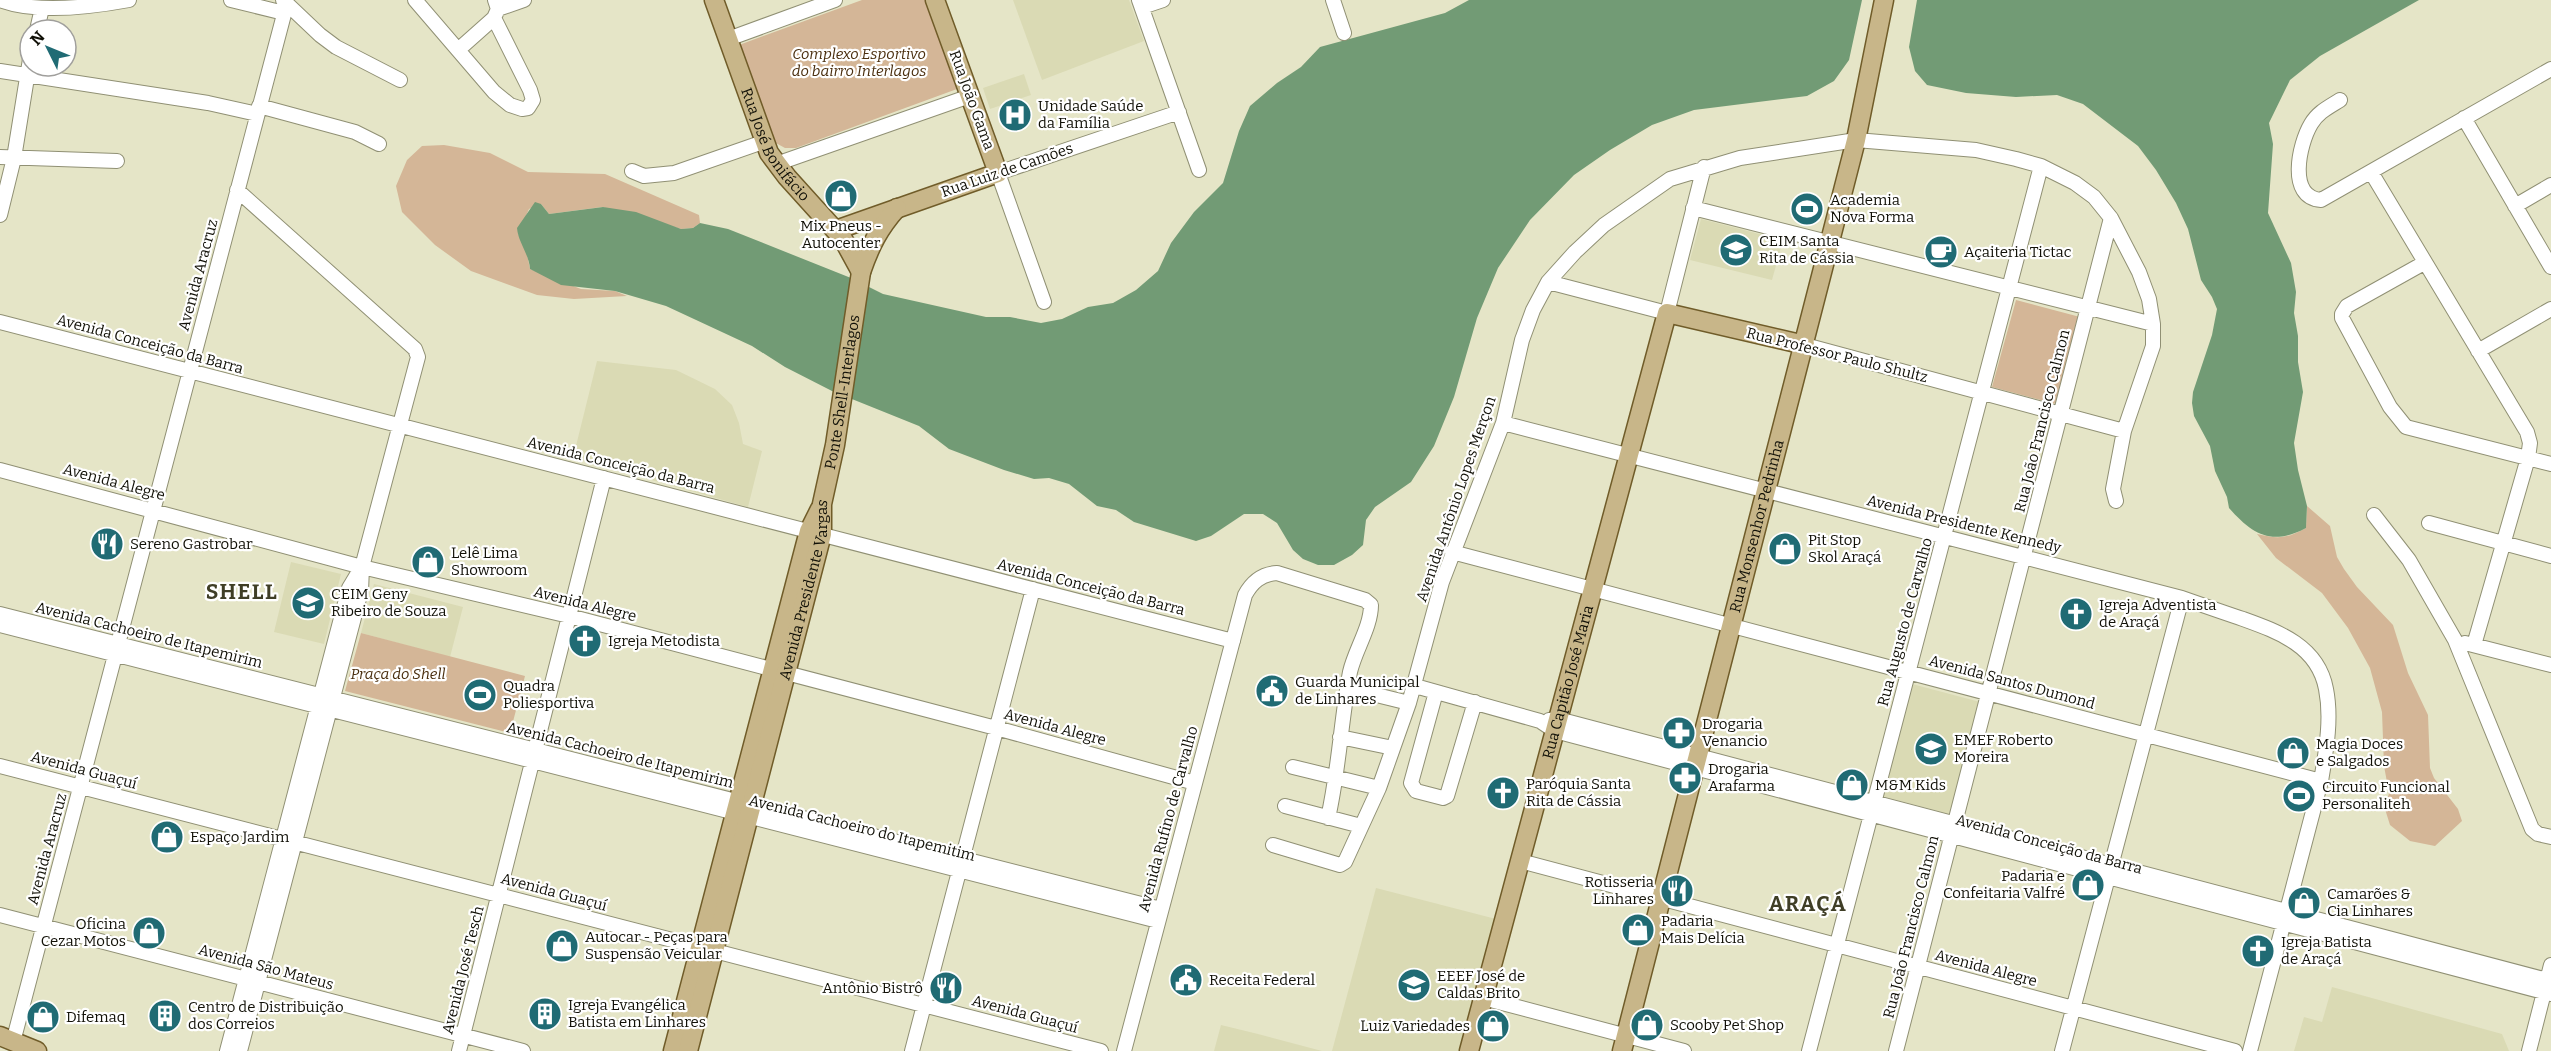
<svg xmlns="http://www.w3.org/2000/svg" width="2551" height="1051" font-family="Bitter,serif">
	<rect width="100%" height="100%" fill="#e5e5c7"/>
	<path fill="#dadab4" d="M1013 0H1129L1144 41 1042 80Z
		M1024 74 1031 95 990 109 983 88Z
		M1701 219 1783 240 1772 280 1690 260Z
		M597 361 676 370 715 389 732 405 739 423 743 444 762 451 748 507 573 458Z
		M291 562 341 574 324 644 274 632Z
		M374 584 463 607 450 657 361 633Z
		M1912 684 1980 702 1949 814 1882 796Z
		M1376 888 1496 919 1460 1051H1332Z
		M2332 987 2502 1034 2509 1051H2294L2304 1017 2322 1022Z
		M1221 1025 1258 1034 1322 1051H1214Z"/>
	<path fill="#d4b697" d="M862 0H926L957 89 796 148H785L774 142 739 45Z
		M444 145 490 153 528 172 605 174 699 215 700 223 693 228 681 229 602 207 549 214 541 204 529 209 518 234 526 249 530 269 581 289 615 291 627 296 574 299 537 295 471 271 435 245 402 212 396 186 407 160 422 146Z
		M2016 300 2080 317 2056 404 1992 387Z
		M2307 506 2330 526 2337 557 2344 569 2357 587 2393 625 2408 673 2428 715 2430 768 2434 778 2458 809 2462 821 2435 846 2410 841 2390 825 2385 809 2389 793 2384 766 2382 712 2370 668 2348 628 2322 593 2276 558 2257 534C2278 539 2286 539 2306 528Z
		M361 633 525 676 510 733 345 691Z"/>
	<path fill="#729b75" d="M1469 0H1862L1849 60 1834 81 1807 96 1694 110 1652 125 1610 150 1574 175 1530 220 1498 268 1477 318 1454 397 1434 446 1411 482 1375 507 1366 520 1363 545 1352 555 1334 565H1318L1303 559 1293 550 1277 523 1263 514H1244L1211 536 1196 541 1134 522 1116 510 1097 506 1069 484 1049 478 1034 479 1004 470 949 449 919 426 832 391 785 367 752 346 666 306 615 291 561 285 530 269C529 254 518 242 517 228L535 202 541 204 549 214 603 207 636 212 681 229 693 228 700 223 728 229 851 278 883 294 986 317H1010L1041 323 1062 319 1088 307 1113 303 1136 290 1158 271 1171 243 1194 212 1223 183 1239 131 1250 106 1277 83 1301 67 1320 47 1445 13Z
		M1917 0H2419L2320 56 2290 80 2269 123 2273 144 2268 213 2291 263 2296 292 2294 313 2298 336V362L2303 392 2294 443 2298 470 2307 506 2306 528C2272 546 2253 535 2229 508L2227 497 2215 471 2210 446 2194 416 2192 403 2193 392 2212 335 2217 309 2212 297 2201 280 2188 229 2176 203 2156 170 2138 146 2083 104 2057 95 2016 97 1966 93 1927 85 1915 71 1909 47Z"/>
	<g fill="none" stroke-linecap="round" stroke-linejoin="round">
		<defs>
			<path id="minor" d="M0 0C36 14 91 7 129 0
				M231 0 284 13
				M283 0 320 35 336 47 400 80
				M415 0 494 92 510 105 522 109 528 108 533 100 530 90 494 18 498 9 495 0
				M1139 0 1199 170
				M1333 0 1344 33
				M1142 7 1163 0
				M498 9 524 0
				M37 30 42 8
				M728 39 835 0
				M458 50 494 18
				M0 71 208 103 257 114
				M2340 100C2329 107 2318 112 2311 124 2299 144 2287 198 2321 200L2551 69
				M259 106 355 132 379 144
				M2464 118 2551 267
				M0 157 117 161
				M776 164 970 96
				M632 171 644 176 674 173 763 142
				M2371 172 2527 432 2530 443 2528 458 2474 645
				M237 190 415 349 418 357 362 567 361 591 240 1051
				M2515 206 2551 185
				M1693 208 2153 324
				M0 215 14 158 30 59
				M2424 263 2347 306 2342 314V318L2390 407 2406 427 2551 464
				M1548 282 1667 313 1704 167
				M1044 302 998 173 1179 112
				M0 322 1233 641
				M1805 345 2124 431
				M2478 351 2551 309
				M1503 423 2182 598C2202 605 2222 612 2243 619 2279 632 2318 646 2326 689 2332 719 2326 751 2321 781L2250 1051
				M0 470 362 567 569 616 996 728 1195 783
				M2374 515 2409 560 2455 640 2532 829 2538 834 2551 837
				M2429 523 2551 556
				M1452 552 2321 781
				M0 614 1161 909
				M0 625 1158 921
				M2465 643 2551 665
				M1415 686 1540 721 1555 731 2551 994
				M1348 688 1409 703
				M1436 692 1411 783 1416 791 1443 798 1447 796 1475 702
				M1549 720 1558 719 2551 981
				M1340 737 1393 748
				M0 766 1101 1051
				M1293 767 1379 788
				M1285 806 1361 826
				M1273 845 1340 865 1345 862 1379 788 1409 703 1442 582 1503 423 1522 340 1533 310 1548 282 1575 252 1604 225 1670 179 1740 158 1856 140 1976 150 2016 159 2041 166 2075 183 2094 197 2111 218 2139 272 2149 299 2153 324V346L2124 431 2113 489 2116 501
				M1520 861 2235 1051
				M0 915 523 1051
				M1483 998 1684 1051
				M13 1042 287 3
				M227 1051 349 588 361 568
				M459 1051 604 478
				M912 1051 1033 589
				M1124 1051 1245 595C1252 582 1261 574 1277 573L1365 600 1371 605C1371 627 1355 650 1350 672 1341 720 1339 770 1328 818
				M1809 1051 2041 166
				M1896 1051 2111 218
				M2062 1051 2182 598
				M2529 1051 2551 965"/>
			<g id="major">
				<path id="s1" d="M714 0 769 153 787 177 843 239 861 272"/>
				<path d="M836 230 998 173 935 0"/>
				<path d="M0 1036 37 1051"/>
				<path d="M673 1051 809 531 820 509"/>
				<path id="s2" d="M688 1051 822 534V504L835 445 861 272C870 246 879 228 897 208"/>
				<path id="s3" d="M1469 1051 1667 313 1805 345"/>
				<path id="s4" d="M1622 1051 1856 140 1884 0"/>
			</g>
		</defs>
		<use href="#minor" stroke="#909074" stroke-width="16"/>
		<use href="#major" stroke="#705c29" stroke-width="21"/>
		<use href="#minor" stroke="#fff" stroke-width="14"/>
		<use href="#major" stroke="#c8b689" stroke-width="18"/>
	</g>
	<defs>
		<symbol id="hospital-disc" viewBox="-11 -11 22 22"><circle r="9.5" fill="#206b74" stroke="#fff"/><path d="M-5-5h3v3.5h4V-5h3V5h-3V1.5h-4V5h-3Z" fill="#fff"/></symbol>
		<symbol id="shop-disc" viewBox="-11 -11 22 22"><circle r="9.5" fill="#206b74" stroke="#fff"/><path d="M-5-2.5h2.3a2.7 3.5 0 0 1 5.4 0H5L5.5 6h-11ZM-1.5-2.5h3a1.5 2.3 0 0 0-3 0Z" fill="#fff"/></symbol>
		<symbol id="stadium-disc" viewBox="-11 -11 22 22"><circle r="9.5" fill="#206b74" stroke="#fff"/><path d="M0-5a6.5 5 0 1 0 0 10a6.5 5 0 1 0 0-10ZM-3.5-1.8h7v3.6h-7Z" fill="#fff"/></symbol>
		<symbol id="school-disc" viewBox="-11 -11 22 22"><circle r="9.5" fill="#206b74" stroke="#fff"/><path d="M0-5L7-2L0 1L-7-2ZM-4 1L0 2.5L4 1V4Q0 6-4 4Z" fill="#fff"/></symbol>
		<symbol id="cafe-disc" viewBox="-11 -11 22 22"><circle r="9.5" fill="#206b74" stroke="#fff"/><path d="M-5.5-4.5H6V0H3Q3 3.5 0 3.5H-2.5Q-5.5 3.5-5.5 0ZM3-3.2v2h1.7v-2ZM-6 4.5H4V6H-6Z" fill="#fff"/></symbol>
		<symbol id="restaurant-disc" viewBox="-11 -11 22 22"><circle r="9.5" fill="#206b74" stroke="#fff"/><path d="M-5-6h1v4h1v-4h1v4h1v-4h1v5L-1.5 .5V6h-2V.5L-5-1ZM5-6V6H3V1.5H1.5Q1.5-4 5-6Z" fill="#fff"/></symbol>
		<symbol id="church-disc" viewBox="-11 -11 22 22"><circle r="9.5" fill="#206b74" stroke="#fff"/><path d="M-1.2-6h2.4v3.5h3.3v2.4h-3.3V6h-2.4V-.1h-3.3v-2.4h3.3Z" fill="#fff"/></symbol>
		<symbol id="civic-disc" viewBox="-11 -11 22 22"><circle r="9.5" fill="#206b74" stroke="#fff"/><path d="M-.6-6.5H3V-4.5H.6V-3L4-1V1h2V6H-6V1h2V-1L-.6-3ZM-1.2 2.5V6h2.4V2.5Z" fill="#fff"/></symbol>
		<symbol id="pharmacy-disc" viewBox="-11 -11 22 22"><circle r="9.5" fill="#206b74" stroke="#fff"/><path d="M-2-6h4v4h4v4h-4v4h-4v-4h-4v-4h4Z" fill="#fff"/></symbol>
		<symbol id="building-disc" viewBox="-11 -11 22 22"><circle r="9.5" fill="#206b74" stroke="#fff"/><path d="M-4-6H4V6H1V3H-1V6H-4ZM-2.5-4.3h1.7v1.8h-1.7ZM.8-4.3h1.7v1.8H.8ZM-2.5-1h1.7V.8h-1.7ZM.8-1h1.7V.8H.8Z" fill="#fff"/></symbol>
	</defs>
	<g fill-rule="evenodd">
		<use href="#hospital-disc" x="996" y="96" width="38" height="38"/>
		<use href="#shop-disc" x="822" y="177" width="38" height="38"/>
		<use href="#stadium-disc" x="1788" y="190" width="38" height="38"/>
		<use href="#school-disc" x="1717" y="231" width="38" height="38"/>
		<use href="#cafe-disc" x="1922" y="233" width="38" height="38"/>
		<use href="#restaurant-disc" x="88" y="525" width="38" height="38"/>
		<use href="#shop-disc" x="1766" y="530" width="38" height="38"/>
		<use href="#shop-disc" x="409" y="543" width="38" height="38"/>
		<use href="#school-disc" x="289" y="584" width="38" height="38"/>
		<use href="#church-disc" x="2057" y="595" width="38" height="38"/>
		<use href="#church-disc" x="566" y="622" width="38" height="38"/>
		<use href="#civic-disc" x="1253" y="672" width="38" height="38"/>
		<use href="#stadium-disc" x="461" y="676" width="38" height="38"/>
		<use href="#pharmacy-disc" x="1660" y="714" width="38" height="38"/>
		<use href="#school-disc" x="1912" y="730" width="38" height="38"/>
		<use href="#shop-disc" x="2274" y="734" width="38" height="38"/>
		<use href="#pharmacy-disc" x="1666" y="759" width="38" height="38"/>
		<use href="#shop-disc" x="1833" y="766" width="38" height="38"/>
		<use href="#church-disc" x="1484" y="774" width="38" height="38"/>
		<use href="#stadium-disc" x="2280" y="777" width="38" height="38"/>
		<use href="#shop-disc" x="148" y="818" width="38" height="38"/>
		<use href="#shop-disc" x="2069" y="866" width="38" height="38"/>
		<use href="#restaurant-disc" x="1658" y="872" width="38" height="38"/>
		<use href="#shop-disc" x="2285" y="884" width="38" height="38"/>
		<use href="#shop-disc" x="1619" y="911" width="38" height="38"/>
		<use href="#shop-disc" x="130" y="914" width="38" height="38"/>
		<use href="#shop-disc" x="543" y="927" width="38" height="38"/>
		<use href="#church-disc" x="2239" y="932" width="38" height="38"/>
		<use href="#civic-disc" x="1167" y="961" width="38" height="38"/>
		<use href="#school-disc" x="1395" y="966" width="38" height="38"/>
		<use href="#restaurant-disc" x="927" y="969" width="38" height="38"/>
		<use href="#building-disc" x="526" y="995" width="38" height="38"/>
		<use href="#building-disc" x="146" y="997" width="38" height="38"/>
		<use href="#shop-disc" x="24" y="998" width="38" height="38"/>
		<use href="#shop-disc" x="1628" y="1006" width="38" height="38"/>
		<use href="#shop-disc" x="1474" y="1007" width="38" height="38"/>
	</g>
	<g text-anchor="middle" dominant-baseline="central" stroke-width="4.5" stroke-linejoin="round" paint-order="stroke">
		<g font-size="15" font-style="italic" fill="#4a2e0e" stroke="#fff">
			<text x="859" y="54">Complexo Esportivo<tspan x="859" dy="17">do bairro Interlagos</tspan></text>
			<text x="398" y="674">Praça do Shell</text>
		</g>
		<g font-size="15" fill="#111007" stroke="#fff">
			<text transform="translate(972 100) rotate(70)">Rua João Gama</text>
			<text stroke="none"><textPath href="#s1" startOffset="158">Rua José Bonifácio</textPath></text>
			<text transform="translate(1007 170) rotate(-19)">Rua Luiz de Camões</text>
			<text transform="translate(198 275) rotate(-75)">Avenida Aracruz</text>
			<text transform="translate(150 344) rotate(15)">Avenida Conceição da Barra</text>
			<text transform="translate(1837 355) rotate(14)">Rua Professor Paulo Shultz</text>
			<text stroke="none"><textPath href="#s2" startOffset="678">Ponte Shell-Interlagos</textPath></text>
			<text transform="translate(2042 421) rotate(-76)">Rua João Francisco Calmon</text>
			<text transform="translate(621 465) rotate(14)">Avenida Conceição da Barra</text>
			<text transform="translate(114 482) rotate(15)">Avenida Alegre</text>
			<text transform="translate(1456 499) rotate(-71)">Avenida Antônio Lopes Merçon</text>
			<text transform="translate(1964 524) rotate(14)">Avenida Presidente Kennedy</text>
			<text stroke="none"><textPath href="#s4" startOffset="542">Rua Monsenhor Pedrinha</textPath></text>
			<text transform="translate(1091 587) rotate(14)">Avenida Conceição da Barra</text>
			<text stroke="none"><textPath href="#s2" startOffset="476">Avenida Presidente Vargas</textPath></text>
			<text transform="translate(585 604) rotate(14)">Avenida Alegre</text>
			<text transform="translate(1905 622) rotate(-75)">Rua Augusto de Carvalho</text>
			<text transform="translate(149 635) rotate(14)">Avenida Cachoeiro de Itapemirim</text>
			<text stroke="none"><textPath href="#s3" startOffset="382">Rua Capitão José Maria</textPath></text>
			<text transform="translate(2012 682) rotate(15)">Avenida Santos Dumond</text>
			<text transform="translate(1055 727) rotate(15)">Avenida Alegre</text>
			<text transform="translate(620 755) rotate(14)">Avenida Cachoeiro de Itapemirim</text>
			<text transform="translate(84 770) rotate(15)">Avenida Guaçuí</text>
			<text transform="translate(1168 819) rotate(-75)">Avenida Rufino de Carvalho</text>
			<text transform="translate(862 828) rotate(14)">Avenida Cachoeiro do Itapemitim</text>
			<text transform="translate(2049 844) rotate(15)">Avenida Conceição da Barra</text>
			<text transform="translate(47 849) rotate(-75)">Avenida Aracruz</text>
			<text transform="translate(554 892) rotate(15)">Avenida Guaçuí</text>
			<text transform="translate(1911 927) rotate(-76)">Rua João Francisco Calmon</text>
			<text transform="translate(266 967) rotate(15)">Avenida São Mateus</text>
			<text transform="translate(1986 968) rotate(15)">Avenida Alegre</text>
			<text transform="translate(463 970) rotate(-76)">Avenida José Tesch</text>
			<text transform="translate(1025 1014) rotate(15)">Avenida Guaçuí</text>
		</g>
		<g font-size="15" fill="#111007" stroke="#fff" text-anchor="start">
			<text x="1038" y="106">Unidade Saúde<tspan x="1038" dy="17">da Família</tspan></text>
			<text x="1830" y="200">Academia<tspan x="1830" dy="17">Nova Forma</tspan></text>
			<text x="841" y="226" text-anchor="middle">Mix Pneus -<tspan x="841" dy="17">Autocenter</tspan></text>
			<text x="1759" y="241">CEIM Santa<tspan x="1759" dy="17">Rita de Cássia</tspan></text>
			<text x="1964" y="252">Açaiteria Tictac</text>
			<text x="1808" y="540">Pit Stop<tspan x="1808" dy="17">Skol Araçá</tspan></text>
			<text x="130" y="544">Sereno Gastrobar</text>
			<text x="451" y="553">Lelê Lima<tspan x="451" dy="17">Showroom</tspan></text>
			<text x="331" y="594">CEIM Geny<tspan x="331" dy="17">Ribeiro de Souza</tspan></text>
			<text x="2099" y="605">Igreja Adventista<tspan x="2099" dy="17">de Araçá</tspan></text>
			<text x="608" y="641">Igreja Metodista</text>
			<text x="1295" y="682">Guarda Municipal<tspan x="1295" dy="17">de Linhares</tspan></text>
			<text x="503" y="686">Quadra<tspan x="503" dy="17">Poliesportiva</tspan></text>
			<text x="1702" y="724">Drogaria<tspan x="1702" dy="17">Venancio</tspan></text>
			<text x="1954" y="740">EMEF Roberto<tspan x="1954" dy="17">Moreira</tspan></text>
			<text x="2316" y="744">Magia Doces<tspan x="2316" dy="17">e Salgados</tspan></text>
			<text x="1708" y="769">Drogaria<tspan x="1708" dy="17">Arafarma</tspan></text>
			<text x="1526" y="784">Paróquia Santa<tspan x="1526" dy="17">Rita de Cássia</tspan></text>
			<text x="1875" y="785">M&amp;M Kids</text>
			<text x="2322" y="787">Circuito Funcional<tspan x="2322" dy="17">Personaliteh</tspan></text>
			<text x="190" y="837">Espaço Jardim</text>
			<text x="2065" y="876" text-anchor="end">Padaria e<tspan x="2065" dy="17">Confeitaria Valfré</tspan></text>
			<text x="1654" y="882" text-anchor="end">Rotisseria<tspan x="1654" dy="17">Linhares</tspan></text>
			<text x="2327" y="894">Camarões &amp;<tspan x="2327" dy="17">Cia Linhares</tspan></text>
			<text x="1661" y="921">Padaria<tspan x="1661" dy="17">Mais Delícia</tspan></text>
			<text x="126" y="924" text-anchor="end">Oficina<tspan x="126" dy="17">Cezar Motos</tspan></text>
			<text x="585" y="937">Autocar - Peças para<tspan x="585" dy="17">Suspensão Veicular</tspan></text>
			<text x="2281" y="942">Igreja Batista<tspan x="2281" dy="17">de Araçá</tspan></text>
			<text x="1437" y="976">EEEF José de<tspan x="1437" dy="17">Caldas Brito</tspan></text>
			<text x="1209" y="980">Receita Federal</text>
			<text x="923" y="988" text-anchor="end">Antônio Bistrô</text>
			<text x="568" y="1005">Igreja Evangélica<tspan x="568" dy="17">Batista em Linhares</tspan></text>
			<text x="188" y="1007">Centro de Distribuição<tspan x="188" dy="17">dos Correios</tspan></text>
			<text x="66" y="1017">Difemaq</text>
			<text x="1670" y="1025">Scooby Pet Shop</text>
			<text x="1470" y="1026" text-anchor="end">Luiz Variedades</text>
		</g>
		<g font-size="21" font-weight="bold" letter-spacing="1.5" fill="#3f3e26" stroke="#fff">
			<text x="242" y="592">SHELL</text>
			<text x="1808" y="904">ARAÇÁ</text>
		</g>
	</g>
	<g transform="translate(48 48) rotate(313)"><circle r="28" fill="#ffffff" stroke="#a09f9c" stroke-width="1.5"/>
	<path d="M0-4.5L10 22L0 15L-10 22Z" fill="#206b74"/>
	<text y="-9" font-size="16" font-weight="bold" text-anchor="middle" fill="#111007">N</text>
	</g>
</svg>
